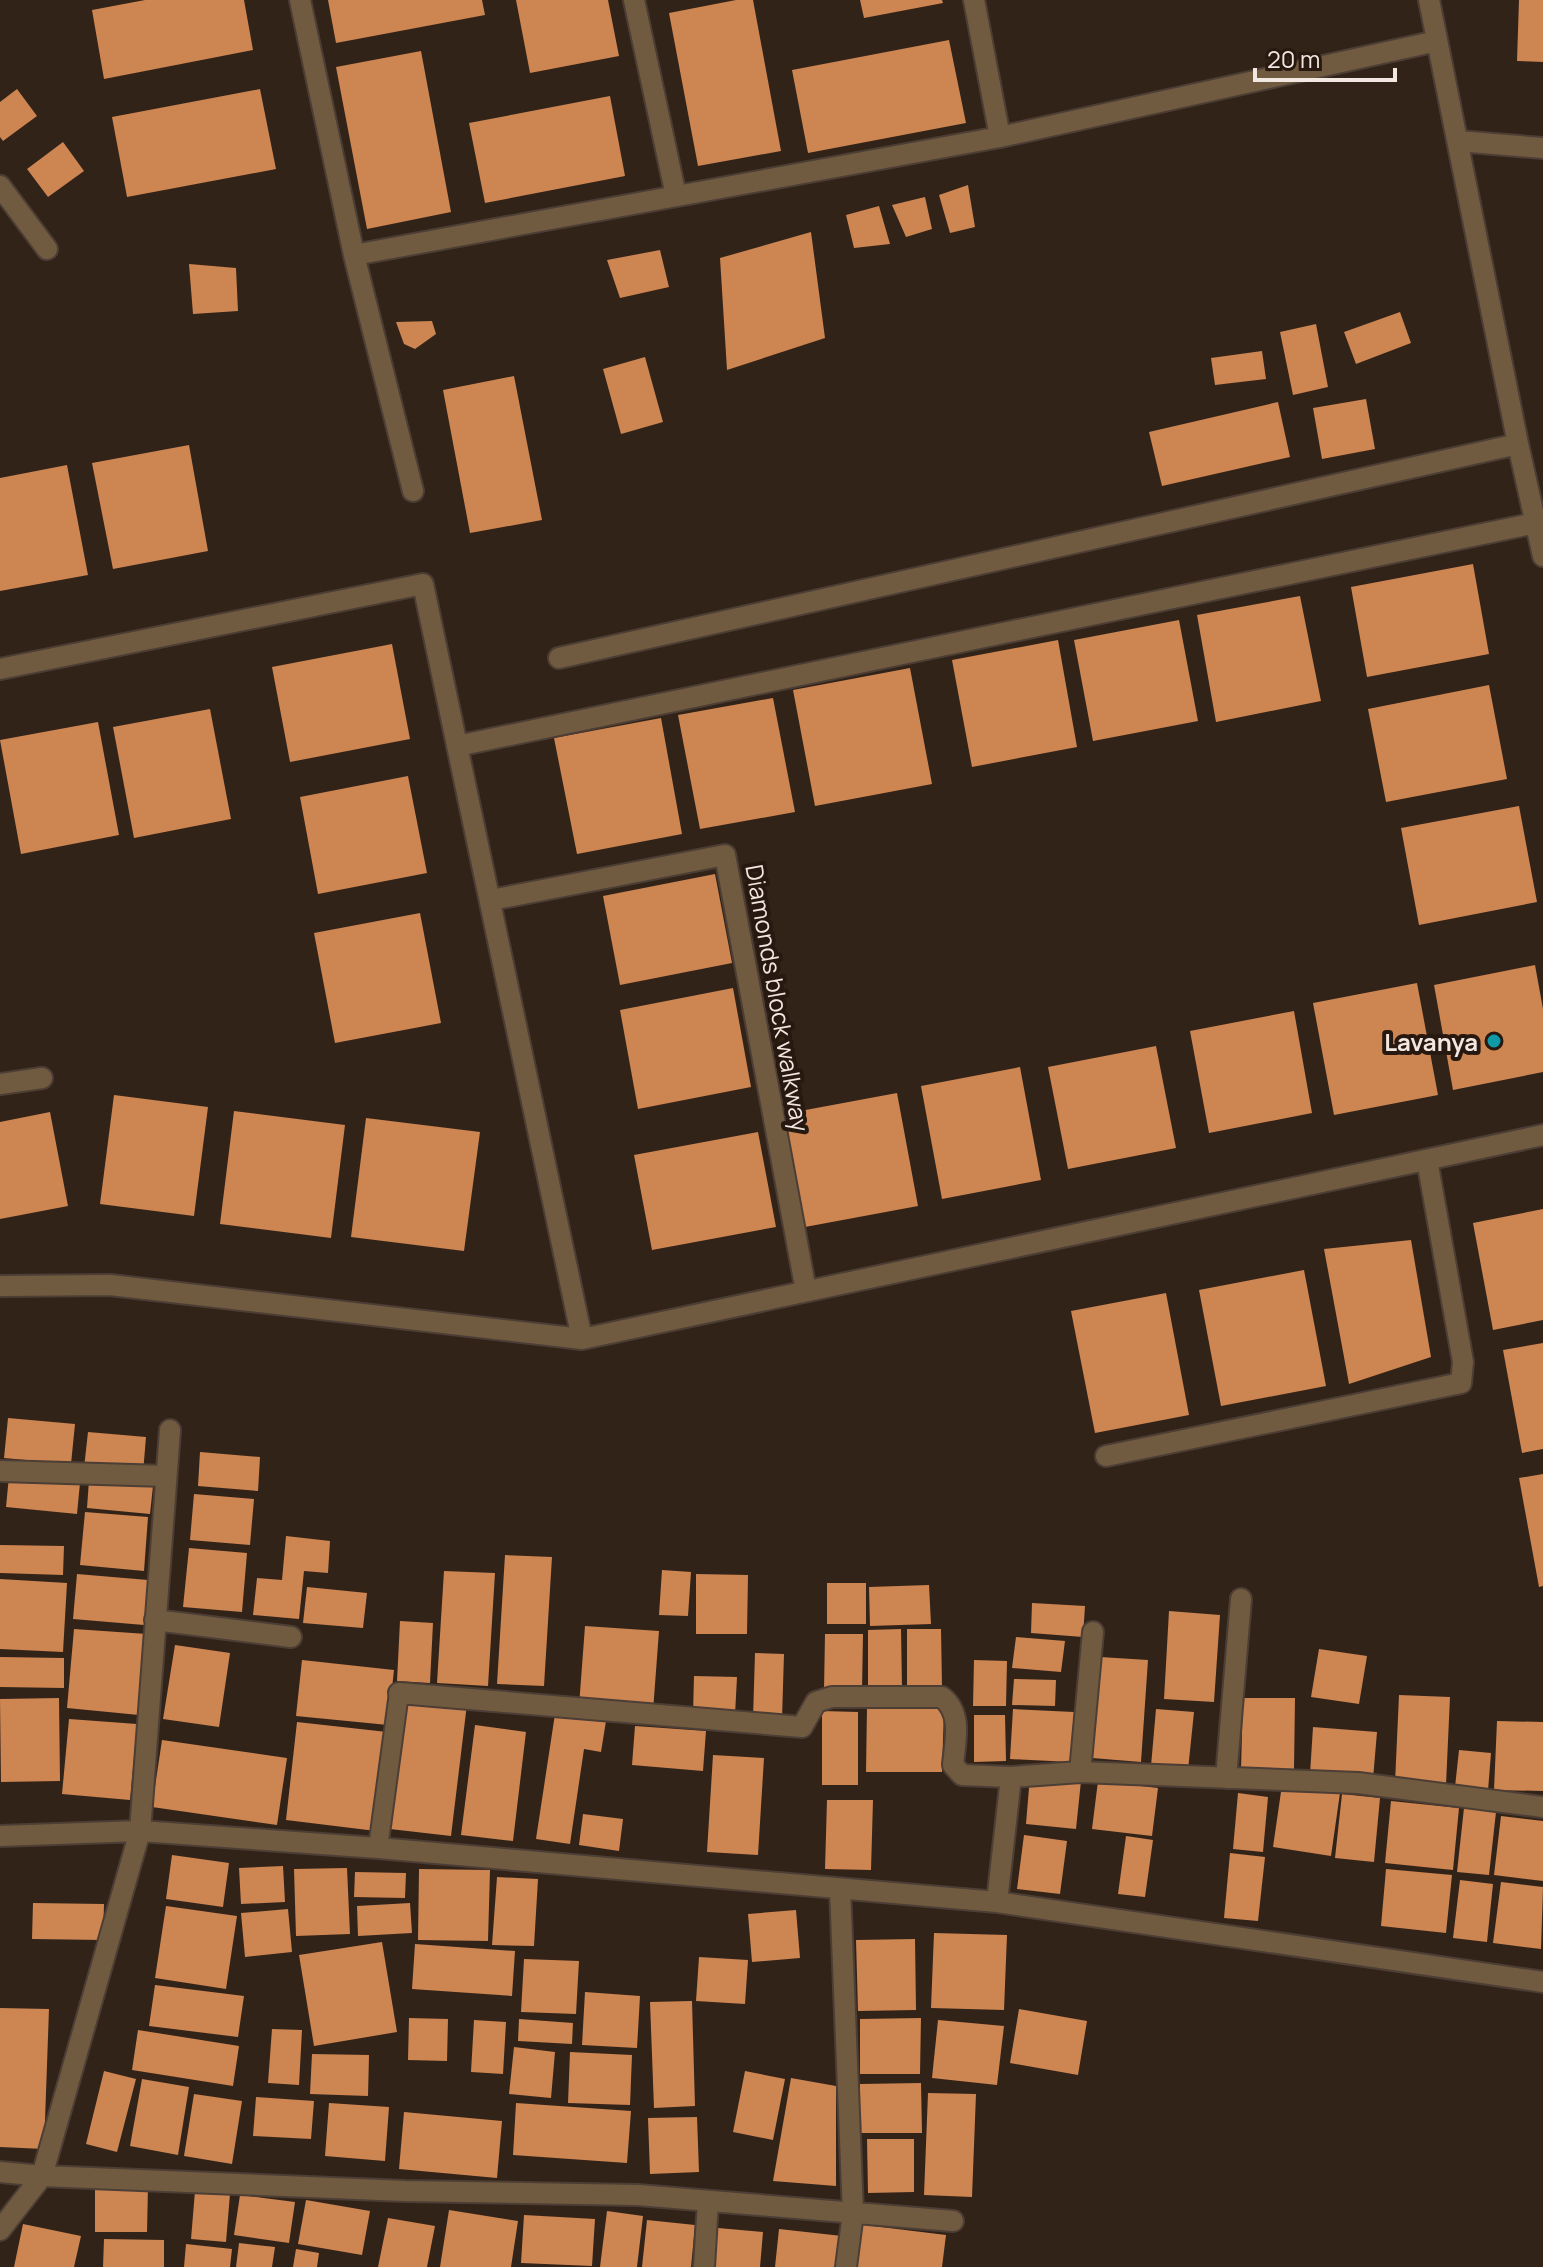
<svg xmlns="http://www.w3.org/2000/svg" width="1543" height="2267" font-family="Manrope,sans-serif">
	<rect width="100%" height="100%" fill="#322319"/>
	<path fill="#cd8552" d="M145 0H244L253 50 104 79 92 10Z
		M328 0H482L485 15 336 43Z
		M516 0H608L619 56 530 73Z
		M736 0H753L781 151 698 166 669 13Z
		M860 0H942L943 3 864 18Z
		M1519 0H1543V62L1517 61Z
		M949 40 966 123 808 153 792 70Z
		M421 51 451 212 367 229 336 67Z
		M17 89 37 116 3 141 0 137V102Z
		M260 89 276 169 127 197 112 117Z
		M610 96 625 176 485 203 469 123Z
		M63 142 84 171 48 197 27 169Z
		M968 185 975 227 950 233 939 195Z
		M925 197 932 229 906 237 892 205Z
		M879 206 890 244 854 248 846 215Z
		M811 232 825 338 727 370 720 258Z
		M660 250 669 287 620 298 607 260Z
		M189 264 236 268 238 311 193 314Z
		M1400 312 1411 343 1356 364 1344 332Z
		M432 321 436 334 415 349 404 344 396 322Z
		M1316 324 1328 387 1293 395 1280 332Z
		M1262 351 1266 379 1215 385 1211 358Z
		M645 357 663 422 621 434 603 369Z
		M514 376 542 520 470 533 443 390Z
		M1366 399 1375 449 1322 459 1313 408Z
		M1278 402 1290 457 1162 486 1149 432Z
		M189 445 208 551 113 569 92 463Z
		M67 465 88 575 0 591V478Z
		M1473 564 1489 654 1367 677 1351 587Z
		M1300 596 1321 701 1216 722 1197 615Z
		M1179 620 1198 721 1093 741 1074 640Z
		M1058 640 1077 747 972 767 952 660Z
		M392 644 410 739 290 762 272 667Z
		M910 668 932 784 815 806 793 690Z
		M1489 685 1507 779 1386 802 1368 709Z
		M773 698 795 812 700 829 678 715Z
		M210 709 231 819 134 838 113 727Z
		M661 718 682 834 577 854 554 738Z
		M98 722 119 835 21 854 0 740Z
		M408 776 427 873 318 894 300 797Z
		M1519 806 1537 902 1419 925 1401 828Z
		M715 874 732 963 620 985 603 896Z
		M420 913 441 1023 335 1043 314 933Z
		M1535 965 1543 1009V1072L1453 1090 1434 985Z
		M1417 983 1438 1095 1334 1115 1313 1003Z
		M733 988 751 1087 638 1109 620 1010Z
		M1294 1011 1312 1113 1209 1133 1190 1031Z
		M1156 1046 1176 1148 1068 1169 1048 1067Z
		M1020 1067 1041 1180 942 1199 921 1086Z
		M897 1093 918 1206 805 1227 784 1114Z
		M114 1095 208 1107 194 1216 100 1204Z
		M234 1111 345 1125 331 1238 220 1224Z
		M50 1112 68 1206 0 1219V1122Z
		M366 1118 480 1132 464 1251 351 1237Z
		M758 1132 776 1227 652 1250 634 1155Z
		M1543 1209V1320L1493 1330 1473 1223Z
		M1411 1240 1431 1357 1349 1384 1324 1249Z
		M1304 1270 1326 1386 1221 1406 1199 1290Z
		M1166 1293 1189 1415 1095 1433 1071 1311Z
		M1543 1343V1449L1522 1453 1503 1350Z
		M8 1418 75 1424 71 1464 4 1458Z
		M88 1432 146 1437 143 1473 84 1468Z
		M200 1452 260 1457 258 1491 198 1486Z
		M1543 1474V1586L1539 1587 1519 1478Z
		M9 1476 80 1483 77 1514 6 1507Z
		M89 1480 153 1486 150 1514 87 1508Z
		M194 1494 254 1499 250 1545 190 1540Z
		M85 1512 148 1517 144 1571 80 1565Z
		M286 1536 330 1541 328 1573 304 1571 299 1619 253 1615 257 1578 282 1580Z
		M0 1545 64 1546 63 1575 0 1573Z
		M189 1548 247 1553 242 1612 183 1607Z
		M505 1555 552 1557 544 1686 497 1684Z
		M662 1570 691 1572 688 1616 659 1615Z
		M444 1571 495 1573 488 1686 437 1683Z
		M77 1574 148 1580 144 1625 73 1619Z
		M696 1574 748 1575 747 1634H696Z
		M0 1579 67 1583 63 1652 0 1649Z
		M827 1583H866V1624H827Z
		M929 1585 931 1624 870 1626 869 1587Z
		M307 1587 367 1593 363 1628 303 1623Z
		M1032 1603 1085 1606 1083 1637 1031 1633Z
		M1169 1611 1220 1615 1214 1702 1164 1699Z
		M400 1621 433 1623 430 1683 397 1681Z
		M585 1626 659 1631 653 1711 579 1706Z
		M74 1629 147 1634 139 1715 67 1708Z
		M901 1629 902 1688 868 1689V1630Z
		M907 1629H941L942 1687H907Z
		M825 1634H863L862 1690H824Z
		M1016 1637 1065 1641 1061 1672 1012 1668Z
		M175 1645 230 1653 219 1727 163 1719Z
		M1319 1649 1367 1656 1359 1704 1311 1697Z
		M755 1653 784 1654 782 1719 753 1718Z
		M0 1657 64 1658V1688L0 1687Z
		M1100 1657 1148 1660 1141 1762 1092 1758Z
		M302 1660 394 1670 388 1725 296 1716Z
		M974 1660 1007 1661 1006 1706H973Z
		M694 1676 737 1677 735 1715 693 1714Z
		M1014 1679 1056 1680 1055 1706 1012 1705Z
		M1399 1695 1450 1697 1446 1785 1395 1783Z
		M406 1697 467 1704 451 1836 390 1829Z
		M59 1698 60 1781 1 1782 0 1699Z
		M1243 1698H1295L1294 1769H1241Z
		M867 1707 944 1708 942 1772H866Z
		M1013 1709 1074 1712 1070 1762 1010 1759Z
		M1156 1709 1194 1712 1188 1770 1151 1766Z
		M822 1711 858 1712V1785H822Z
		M555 1714 606 1721 601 1752 584 1749 570 1844 536 1839Z
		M974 1715H1005L1006 1761 974 1762Z
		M69 1719 137 1724 130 1800 62 1794Z
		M1497 1721 1543 1722V1791L1494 1790Z
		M297 1722 387 1732 376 1831 286 1820Z
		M475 1725 526 1732 513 1841 461 1835Z
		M635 1726 706 1731 703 1771 632 1765Z
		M1313 1727 1377 1732 1373 1779 1310 1774Z
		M162 1740 287 1758 277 1825 152 1807Z
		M1459 1750 1491 1753 1488 1791 1455 1787Z
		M713 1755 764 1758 758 1855 707 1852Z
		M1030 1776 1081 1781 1076 1829 1026 1824Z
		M1098 1781 1158 1788 1152 1836 1092 1829Z
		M1282 1785 1340 1793 1331 1856 1273 1847Z
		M1238 1793 1268 1797 1263 1852 1233 1849Z
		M1342 1794 1380 1798 1374 1862 1335 1858Z
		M827 1800H873L871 1870 825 1869Z
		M1391 1801 1459 1808 1453 1870 1385 1863Z
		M1464 1808 1496 1812 1489 1875 1457 1872Z
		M583 1814 623 1819 619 1851 579 1845Z
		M1501 1816 1543 1821V1881L1494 1875Z
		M1024 1835 1067 1841 1060 1894 1017 1889Z
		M1126 1836 1153 1840 1145 1897 1118 1894Z
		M1230 1853 1265 1857 1258 1921 1224 1918Z
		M172 1855 229 1863 223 1907 166 1899Z
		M283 1866 285 1902 241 1904 239 1868Z
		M347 1868 350 1934 296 1936 294 1869Z
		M419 1869 490 1870 488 1941 418 1940Z
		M1386 1869 1452 1875 1446 1933 1381 1926Z
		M355 1872 406 1873 405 1898 354 1897Z
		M497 1877 538 1879 534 1946 492 1945Z
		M1460 1880 1493 1884 1487 1942 1453 1938Z
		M1501 1882 1543 1887 1541 1949 1493 1943Z
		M33 1903 104 1904 103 1940 32 1939Z
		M410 1903 412 1933 358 1936 357 1906Z
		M166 1906 237 1916 226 1989 155 1978Z
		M288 1909 292 1952 245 1957 241 1913Z
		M796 1910 800 1958 752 1962 748 1914Z
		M934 1933 1007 1935 1004 2010 931 2008Z
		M915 1939 916 2010 858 2011 856 1940Z
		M382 1942 397 2032 314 2046 299 1955Z
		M415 1944 515 1951 512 1996 412 1989Z
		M699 1957 748 1960 745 2004 696 2001Z
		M524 1959 579 1961 576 2014 521 2012Z
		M155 1985 244 1996 238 2037 149 2026Z
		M585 1992 640 1996 637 2048 582 2045Z
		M692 2001 695 2106 654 2108 650 2002Z
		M0 2008 49 2009 44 2149 0 2147Z
		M1019 2009 1087 2021 1078 2075 1010 2063Z
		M409 2018 448 2019 447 2061 408 2060Z
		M921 2018 920 2074H860V2019Z
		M519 2019 573 2023 572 2044 518 2041Z
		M474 2020 506 2022 503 2074 471 2072Z
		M938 2020 1004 2026 997 2085 932 2078Z
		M272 2029 302 2030 299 2085 268 2083Z
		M138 2030 239 2046 233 2086 132 2070Z
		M514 2047 555 2052 551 2098 509 2094Z
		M570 2052 632 2055 630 2105 568 2103Z
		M312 2054 369 2055 368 2096 310 2094Z
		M104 2071 136 2079 117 2152 86 2144Z
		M745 2071 785 2079 773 2140 733 2132Z
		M791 2078 836 2086V2186L773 2181Z
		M142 2079 189 2087 178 2155 130 2146Z
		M921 2083 922 2133H860V2084Z
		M928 2093 976 2094 972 2197 924 2195Z
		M194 2094 242 2101 232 2164 184 2156Z
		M256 2097 314 2101 311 2139 253 2136Z
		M329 2103 389 2107 385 2161 325 2156Z
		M516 2103 631 2111 627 2163 513 2155Z
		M404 2112 502 2121 497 2178 399 2169Z
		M697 2117 699 2172 650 2174 648 2118Z
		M867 2139H914V2192L868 2193Z
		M95 2185 148 2186 147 2232H95Z
		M195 2191 230 2194 226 2242 191 2239Z
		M240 2195 295 2202 289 2243 234 2235Z
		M306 2200 370 2211 362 2255 298 2244Z
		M449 2210 518 2221 511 2267H440Z
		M607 2211 643 2216 637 2267H600Z
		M524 2215 595 2219 592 2266 521 2263Z
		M388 2218 435 2226 427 2267H378Z
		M647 2220 695 2225 691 2267H642Z
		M23 2224 81 2236 74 2267H14Z
		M856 2224 946 2235 942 2267H851Z
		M718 2228 763 2232 760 2267H714Z
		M779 2229 842 2236 839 2267H775Z
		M104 2239 164 2240V2267H103Z
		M239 2243 275 2247 272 2267H236Z
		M186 2244 232 2249 230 2267H184Z
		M296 2249 319 2253 317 2267H293Z"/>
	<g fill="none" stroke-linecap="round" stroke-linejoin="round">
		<defs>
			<path id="service" d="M378 1848 399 1693"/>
			<path id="pedestrian" d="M491 900 725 855 806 1291"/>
			<path id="minor" d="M300 0 354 255 413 491
				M634 0 676 196
				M1429 0 1518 444 1543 556
				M1000 137 1437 41
				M1458 141 1543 148
				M0 186 47 249
				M354 255 1000 137 974 0
				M559 658 1518 444
				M0 669 423 584 582 1339
				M457 746 1536 523
				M0 1084 42 1078
				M0 1286 110 1285 582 1339 1543 1135
				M1106 1456 1461 1383 1463 1362 1427 1160
				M0 1471 166 1476
				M155 1620 291 1637
				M399 1693 802 1727 816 1702 832 1697H942C963 1714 955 1741 953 1765L962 1775 1011 1777
				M1080 1772 1093 1632
				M1226 1778 1241 1599
				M0 1836 140 1831 378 1848 997 1902 1543 1982
				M840 1889 853 2213 846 2267
				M997 1902 1011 1777 1080 1772 1358 1783 1543 1807
				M0 2172 42 2176 140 1831 170 1430
				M0 2230 42 2176 405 2191 638 2195 953 2221
				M704 2267 708 2201"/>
		</defs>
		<use href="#service" stroke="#4d3e35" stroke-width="22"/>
		<use href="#pedestrian" stroke="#4d3e35" stroke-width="24"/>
		<use href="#minor" stroke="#4d3e35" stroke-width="24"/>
		<use href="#service" stroke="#715b40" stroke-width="18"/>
		<use href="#pedestrian" stroke="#715b40" stroke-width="20"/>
		<use href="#minor" stroke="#715b40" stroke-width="20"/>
	</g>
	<circle fill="#0f9aa8" stroke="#281910" stroke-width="3" cx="1494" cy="1041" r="8"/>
	<g text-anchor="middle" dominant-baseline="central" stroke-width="8" stroke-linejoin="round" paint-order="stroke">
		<g font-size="24" fill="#f2e7e1" stroke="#281910">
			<text transform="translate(778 998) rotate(80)">Diamonds block walkway</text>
		</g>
		<g font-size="24" font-weight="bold" fill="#f2e7e1" stroke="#281910" text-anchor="end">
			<text x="1478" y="1041">Lavanya</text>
		</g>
	</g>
	<path d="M1255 68v12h140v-12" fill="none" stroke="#f2e7e1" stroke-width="4"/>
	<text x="1267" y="68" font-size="24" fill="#f2e7e1" stroke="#281910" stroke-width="6" paint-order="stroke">20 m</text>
</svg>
